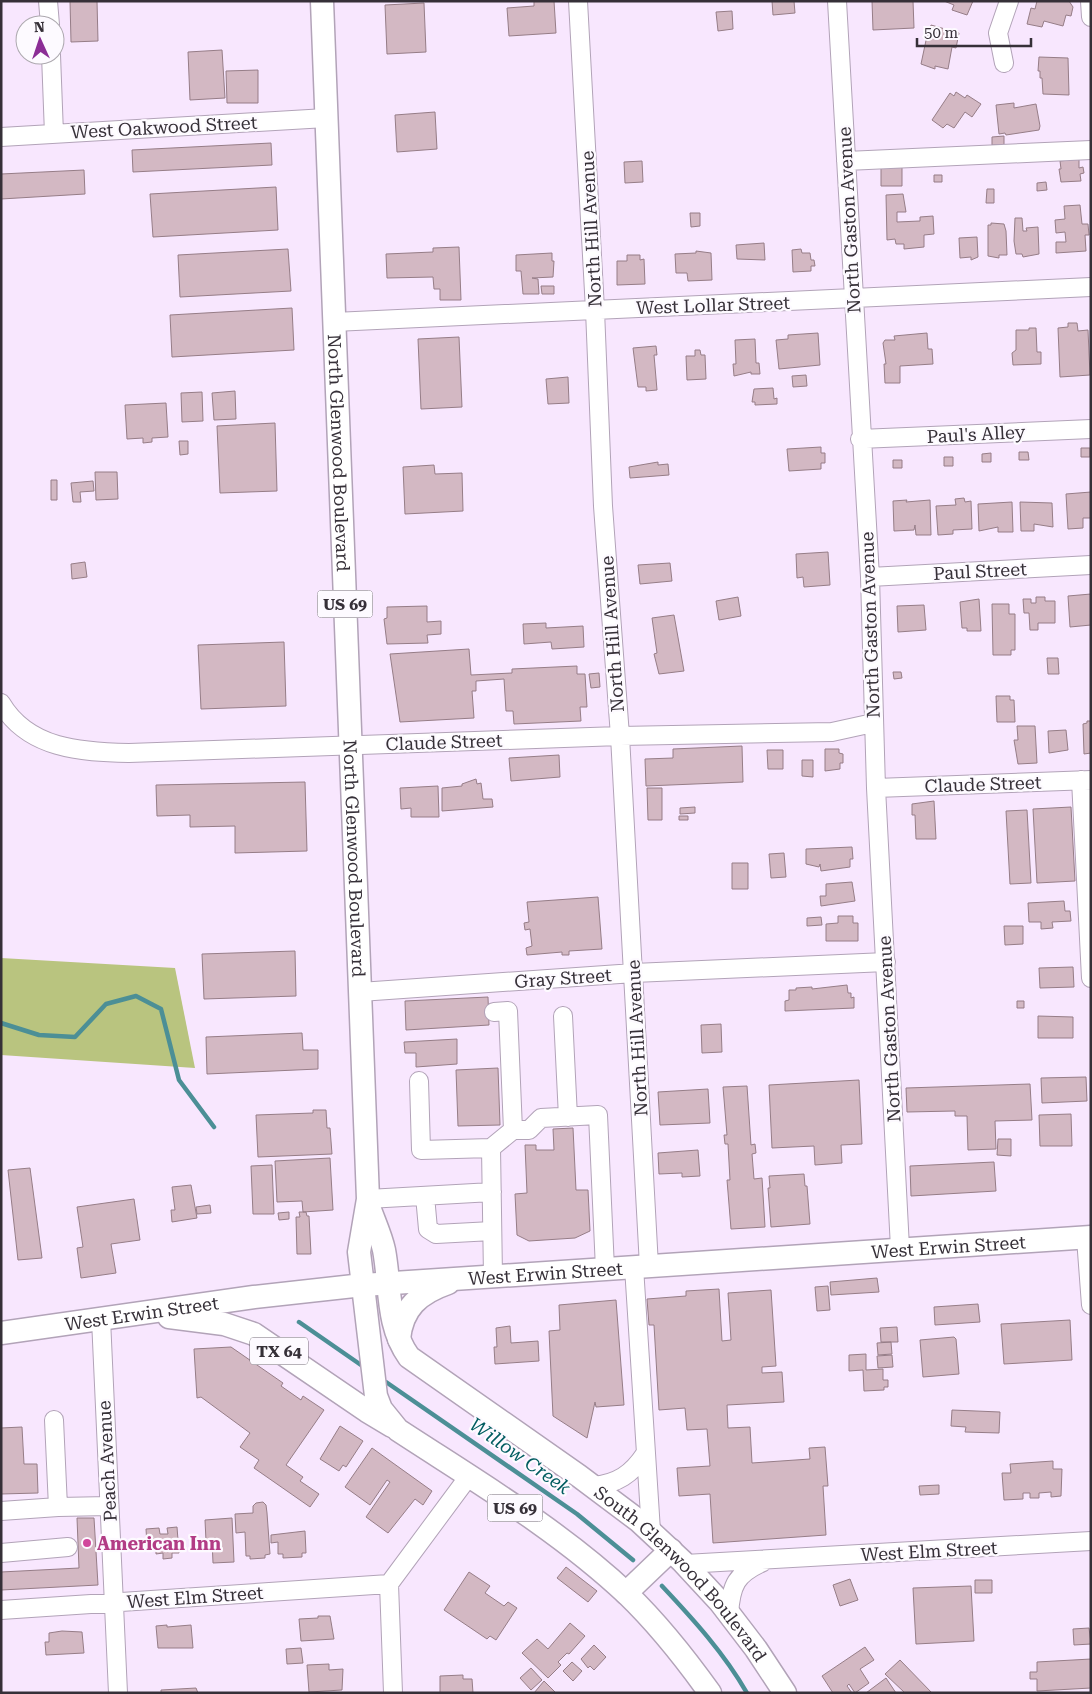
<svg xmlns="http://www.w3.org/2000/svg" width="1092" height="1694" font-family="'Roboto Serif',serif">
	<rect width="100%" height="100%" fill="#f8e7fe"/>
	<path fill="#b9c47f" d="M1 958 175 968 195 1068 1 1055Z"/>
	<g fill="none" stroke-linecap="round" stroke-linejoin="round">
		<path stroke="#4c8f96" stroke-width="4.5" d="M1 1023 39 1035 75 1037 106 1004 136 996 161 1009 179 1080 214 1127
			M299 1322 361 1365
			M386 1382 577 1514 633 1560
			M662 1586C693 1619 724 1653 747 1693"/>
	</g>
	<path fill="#d3b8c3" stroke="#967d87" d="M70 1H97L98 41 71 42Z
		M534 1H554L556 33 509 36 507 8 534 6Z
		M772 1H794L795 13 773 15Z
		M872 1H913L914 28 873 30Z
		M944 1H973L967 15 952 10 954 5Z
		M1037 1H1069L1073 7 1071 16 1066 15 1063 26 1044 21 1042 27 1027 24 1031 8 1035 9Z
		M424 3 426 52 387 54 385 5Z
		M732 11 733 29 718 31 716 12Z
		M931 25 959 33 956 48 952 47 948 69 935 66V69L921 64 928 31H930Z
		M222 50 225 98 190 100 188 52Z
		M1039 57 1068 58 1069 95 1043 94 1042 78H1040V71H1038Z
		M258 70V103H227L226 71Z
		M956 92 965 98 967 95 981 104 972 117 965 112 954 128 947 124 943 128 932 120 950 93 954 96Z
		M1014 103V108L1036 104 1040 126 1039 130 1006 135 1005 133 999 134 996 105Z
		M435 112 437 149 397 152 395 115Z
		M1004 136V145H992V137Z
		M271 143 272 165 133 172 132 150Z
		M1079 159V168L1083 167 1084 173 1080 174 1081 181 1061 182 1059 169H1061L1060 161Z
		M642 161 643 182 625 183 624 162Z
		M902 167V186H881V168Z
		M84 170 85 194 1 199V174Z
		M934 175H942V182H934Z
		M1046 182 1047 190 1037 191V183Z
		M276 187 278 230 153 237 150 194Z
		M987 189H994V203H986Z
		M903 194 906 212H897V222L920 221V217L933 216 934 234 924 235V247L904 249V244H896L895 239 887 240 886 195Z
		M1080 205 1082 224H1088L1089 235H1085L1086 251 1056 253V242H1066L1065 232 1056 233 1055 220 1065 219 1064 206Z
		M690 213H700V226L691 227Z
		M1015 218H1022L1023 231H1027L1026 228 1038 227 1039 254 1023 257 1022 254H1016L1014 241Z
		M991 223 1004 224 1006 231 1007 255H999V258L988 256V225H991Z
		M977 237 978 257 971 260V257L960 258 959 238Z
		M764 243 765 260 737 259 736 245Z
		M459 247 461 300H440V289H434L433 277 387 278 386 254 433 252V248Z
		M288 249 291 291 180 297 178 255Z
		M801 249 802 253H810L811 260H814L815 266H811V271L793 272 792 250Z
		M696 251 711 253 712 280 688 281 687 273H676L675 254 696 253Z
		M552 253V261H554L553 277 532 278 538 279 539 294H523L521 271H516V255Z
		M627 255H640V260L644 259 645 284 617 285V261H627Z
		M541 286H554V294H542Z
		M292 308 294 350 172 357 170 315Z
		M1068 323H1077L1078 331 1088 330 1090 375 1060 377 1058 328 1068 327Z
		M1029 328H1036L1037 352H1041V364L1013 365 1012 353 1016 350V330H1029Z
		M818 333 820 365 779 369 776 340 788 339V335Z
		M927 333 928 349H932L933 364 900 366V383H885L884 364H886L883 343 885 340H895L894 336Z
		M459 337 462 407 421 409 418 339Z
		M755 339 756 363H759L760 374H751V372L734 376 733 364H736L735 340Z
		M656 346 657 355H654L657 390 646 391V387H638L633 348Z
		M695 350H700L701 355H705L706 379 687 380 686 356H695Z
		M806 375 807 386 793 387 792 376Z
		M568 377 569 403 548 404 546 379Z
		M773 388 774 399 777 398V404L755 405V402H752L754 389Z
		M235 391 236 419 214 420 212 393Z
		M202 392 203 421 182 422 181 393Z
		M166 403 168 437 152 438V442L143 443V438L127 439 125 405Z
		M275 423 277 491 220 493 217 426Z
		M179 441H188V454L180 455Z
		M821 447V453H825V463H821V469L789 471 787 449Z
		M1081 448H1090V457H1081Z
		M1019 452H1028L1029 460H1019Z
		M991 453V462H982V454Z
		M944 457H953V466H944Z
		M893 460H902V468H893Z
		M658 462V465L668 464 669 475 630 478 629 467Z
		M434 465 435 474 462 473 463 511 405 514 403 467Z
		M95 472H117L118 499 96 500Z
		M51 480H57V500H51Z
		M93 481 94 491 80 492 81 502H73L71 483Z
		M1091 492V518H1083V528L1068 529 1066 494Z
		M964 498 965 502 971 501 972 529 953 530V534L938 535 936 506 956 505 955 499Z
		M907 500 906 502 930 500 931 535H916L915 525 914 530 894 531 893 501Z
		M1012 502 1013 532H998V527L979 531 978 504Z
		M1020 502 1052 503 1053 527 1034 524V531H1021Z
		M828 552 830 585 804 587 803 577 797 578 796 554Z
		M85 562 87 577 72 579 71 564Z
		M670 563 672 581 640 584 638 565Z
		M1091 594V625L1070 627 1068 596Z
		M738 597 741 616 719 620 716 601Z
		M1036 597H1045V601H1055V623H1038V630H1030L1029 613H1024L1023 599H1031V603H1036Z
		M979 599 981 631H967V628H962L960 602Z
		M992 604H1009V614H1015V650H1011V655H993Z
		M924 605 926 630 898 632 897 606Z
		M427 606V622L441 621V634L427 635 428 643 387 644 384 619 387 618V607Z
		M674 615 684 671 659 674 654 654 657 653 652 618Z
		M546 623V628L583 626 584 647 552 649 551 642 524 644 523 624Z
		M284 642 286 706 201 709 198 645Z
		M469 649 471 675 512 673V669L577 666V674H585L587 707H580L581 721 514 724 513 711H506L504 679 476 681V691H472L474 718 400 722 390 654Z
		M1047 658H1058L1059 674H1048Z
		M893 672H901L902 678 894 679Z
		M599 673 600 687 591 688 589 674Z
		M996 696H1010V700H1014L1015 722H997Z
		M1087 721H1091V753L1084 754 1083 724 1087 723Z
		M1017 726H1035L1037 763 1018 764 1014 740H1018Z
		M1066 730 1068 750 1049 753 1048 731Z
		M742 746 743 782 646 786 645 759 673 758V749Z
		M825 749H839V753L843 754V763H840V769L825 771Z
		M767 750H783V769H768Z
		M559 755 560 777 511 781 509 758Z
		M802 760H813V777L802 776Z
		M476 779 477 784 481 783 483 799H492L493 807 442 811V788L462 786V784Z
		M305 782 307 851 235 853V826L190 827V815L157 816 156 785Z
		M438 786 439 817H411V808L401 809 400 788Z
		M647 788H662V820H648Z
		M934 801 936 839H916L915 815H912V804Z
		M695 807V813L680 814V808Z
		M1071 807 1075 881 1037 883 1033 809Z
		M1027 810 1031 883 1010 884 1006 811Z
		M679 816H688V820H679Z
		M852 847 853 859H850V867L821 871 820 864 819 867 806 864V849Z
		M784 853 786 877 771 878 769 854Z
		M732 863H748V889H732Z
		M852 882 855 901 821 906 820 896H826V884Z
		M598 897 602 949 569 951V955H562V952L527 955 526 948 532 946 530 929 525 930 524 923 529 922 527 902Z
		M1064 901 1065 911H1070L1071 921 1052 922 1053 928 1041 929V922H1029L1028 903Z
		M838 916H853V923H858V941H826V924L838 923Z
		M821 917 822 925 807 926V918Z
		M1004 926H1023V944L1005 945Z
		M295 951 296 996 204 999 202 954Z
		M1073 967 1074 987 1040 988 1039 968Z
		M847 985 848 993H851V998L854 997V1008L785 1011V1001L789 1000V990H796V988L812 987V989Z
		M488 997 489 1025 406 1030 405 1001Z
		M1017 1001H1024V1008H1017Z
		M1038 1016 1073 1017V1038H1038Z
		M721 1024 722 1052 702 1053 701 1025Z
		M302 1033 303 1050H318V1069L207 1074 206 1037Z
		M457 1039V1064L416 1067V1053H405L404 1042Z
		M498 1068 500 1125 458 1126 456 1070Z
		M1086 1077 1087 1101 1042 1103 1041 1078Z
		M859 1080 862 1144 841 1145 842 1163 815 1165 814 1146 772 1148 769 1085Z
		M1030 1084 1032 1120 995 1121 996 1149 968 1150 967 1116H955V1111L907 1112 906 1088Z
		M747 1086 751 1145 755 1144 756 1153 752 1154 754 1179 762 1178 765 1227 731 1229 727 1180H730L728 1144H725L724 1135H727L723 1087Z
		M708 1089 710 1123 660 1125 658 1092Z
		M313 1110H326L327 1128H330L332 1154 258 1157 256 1115 313 1113Z
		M1071 1114 1072 1146H1040L1039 1115Z
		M573 1128 576 1190H588L590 1231 575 1238 529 1241 517 1235 515 1194 527 1193 525 1145H536V1150H554L553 1129Z
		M998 1139H1011V1156L997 1155Z
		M698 1150 700 1176 682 1177V1173L659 1174 658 1153Z
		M330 1158 333 1210 303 1212 302 1201 277 1202 275 1161Z
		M994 1162 996 1191 911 1196 910 1166Z
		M272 1165 274 1214H253L251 1166Z
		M30 1168 42 1258 18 1260 8 1170Z
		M804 1174 805 1186H807L810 1224 771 1227 768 1188H770L769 1176Z
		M191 1185 197 1218 172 1222 171 1210H175L172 1187Z
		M134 1199 140 1240 111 1244 116 1273 81 1278 77 1248 83 1247 77 1207Z
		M210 1205 211 1213 197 1214 196 1207Z
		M289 1212V1219L279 1220 278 1213Z
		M299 1212H306L307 1216H309L311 1254H297L296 1217H300Z
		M877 1278 879 1292 831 1295 830 1282Z
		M828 1286 830 1310 817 1311 815 1287Z
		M719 1289 722 1341 731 1340 728 1293 771 1290 776 1366 762 1367V1373L782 1372 784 1402 727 1405 728 1428 750 1427 752 1463 810 1459 809 1448 825 1447 828 1486H823L826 1535 713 1543 710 1494 679 1496 677 1468 710 1466 707 1429 687 1430 685 1408 659 1410 654 1325H649L647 1299 686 1296V1291Z
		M616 1300 624 1405 596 1407 595 1402 587 1438 553 1416 549 1331 560 1330 559 1305Z
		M978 1304 980 1322 935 1325 934 1307Z
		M1070 1320 1072 1360 1004 1364 1001 1324Z
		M510 1326 511 1343 538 1341 539 1361 495 1364 494 1347H497L496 1328Z
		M897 1327 898 1342H881L880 1328Z
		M954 1337 956 1339 959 1374 923 1377 920 1340Z
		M891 1342 892 1354 878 1355 877 1343Z
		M231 1347 283 1383 281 1386 301 1400 303 1396 324 1410 286 1465 303 1477 300 1481 319 1494 310 1507 254 1468 259 1460 240 1447 250 1433 201 1397 197 1398 194 1349Z
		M866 1354V1370L883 1369V1380H888V1387H884V1390L864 1391 863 1370 849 1371V1355Z
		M892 1355 893 1367 878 1368 877 1356Z
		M952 1410 1000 1412 999 1433 965 1432 966 1427 951 1426Z
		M340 1426 363 1441 346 1467 343 1465 339 1471 320 1459Z
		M22 1427 24 1464H37L38 1493 1 1494V1428Z
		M372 1448 432 1491 423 1505 415 1499 388 1533 366 1517 390 1482 387 1480 370 1505 345 1487Z
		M1053 1461V1469H1062L1061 1496 1051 1497V1492L1039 1493V1498H1030V1493H1023V1499L1004 1500 1002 1473H1011L1010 1464Z
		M939 1485V1494L920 1495 919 1486Z
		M263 1502 266 1505 267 1513 270 1554 265 1555V1558L250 1559V1556H246L245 1532 236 1533 235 1514 253 1513V1506L256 1503Z
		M77 1518H94L98 1585 1 1590V1572L79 1568Z
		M232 1518 234 1562 213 1563 212 1540 206 1541 205 1520Z
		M177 1527 179 1553H172V1558L163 1559V1553L156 1554V1544L147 1545 146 1529 159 1528 160 1534H168L167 1528Z
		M305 1531 306 1553H302V1557L283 1558V1554H278V1542L271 1543V1535Z
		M566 1567 597 1591 588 1602 557 1578Z
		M469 1572 490 1586 485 1593 504 1606 508 1602 517 1608 496 1640 490 1636 487 1639 444 1610Z
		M850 1579 858 1600 840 1606 833 1585Z
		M975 1580H992V1593H975Z
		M971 1586 974 1641 916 1644 913 1588Z
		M318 1616H330L334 1639 301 1641 299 1619 318 1618Z
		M570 1623 585 1636 569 1654 567 1653 558 1662 561 1665 548 1678 522 1653 537 1639 548 1649Z
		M167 1625V1627L191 1625 193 1648H158L156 1626Z
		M1089 1628 1091 1644 1074 1645 1073 1629Z
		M62 1631 82 1632 84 1653 46 1655 45 1642H49V1633Z
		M594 1645 606 1657 594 1670 590 1666 588 1668 581 1659Z
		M865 1647 874 1660 860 1669 869 1683 855 1693 849 1684 847 1686 852 1693H833L822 1676Z
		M301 1648 303 1663 287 1664 286 1649Z
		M1091 1659V1688L1037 1691V1679H1030V1672H1037V1662Z
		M900 1660 932 1693H905L885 1674Z
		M572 1662 582 1671 573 1681 563 1671Z
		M329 1664V1670L343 1669 342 1690 309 1692 307 1665Z
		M531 1668 542 1680 531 1690 520 1678Z
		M463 1675V1679H472L473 1693H440V1676Z
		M886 1678 896 1693H866Z
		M544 1681 556 1693H534Z
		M196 1688 198 1693H161V1690Z"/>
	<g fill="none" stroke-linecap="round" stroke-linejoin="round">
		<defs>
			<path id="minor" d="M48 1 50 25
				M578 1 595 310 603 506 620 736 649 1266
				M837 1 870 577 876 788 900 1248
				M1090 1 1091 17
				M51 55 54 134
				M1004 63 998 33 1009 1
				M1 137 326 118
				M846 161 1091 150
				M334 322 1091 287
				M860 439 1091 429
				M870 577 1091 565
				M1 703C28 749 81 752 129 753L620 736 832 732 873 723
				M1081 780 1091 978
				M876 788 1091 780
				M360 992 634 973 886 962
				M563 1016 568 1117
				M419 1081 421 1150 491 1148 493 1276
				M513 1130H529L541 1118 598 1115 605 1269
				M491 1148 513 1130 508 1011 494 1012
				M425 1196 428 1229 436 1234 492 1231
				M368 1199 492 1192
				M1086 1238 1091 1305
				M634 1267 651 1531
				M101 1319 118 1693
				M593 1486C617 1484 632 1474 645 1454
				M58 1507 109 1506
				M1 1511 58 1507 54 1420
				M1 1553 68 1547
				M685 1564 1091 1541
				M1 1610 389 1584
				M729 1614C731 1585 736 1574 763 1562
				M393 1693 389 1584 469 1476"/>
			<g id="major">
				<path id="s1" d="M322 1 368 1199 359 1252 376 1396 381 1409 398 1430C476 1481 559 1530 627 1594 657 1623 685 1658 710 1693"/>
				<path id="s2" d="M369 1207C374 1221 381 1236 384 1250 391 1287 386 1325 409 1357L579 1476 639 1521 682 1561 720 1602 756 1649 785 1693"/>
				<path d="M169 1317 224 1324 254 1334 367 1411 392 1426"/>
				<path id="s3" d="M1 1333 254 1297 363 1285 1091 1237"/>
				<path d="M399 1339C402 1308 419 1293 448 1283"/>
				<path d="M626 1593 671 1550"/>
			</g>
		</defs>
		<use href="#minor" stroke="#b2a3b8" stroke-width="20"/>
		<use href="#major" stroke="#b2a3b8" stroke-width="25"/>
		<use href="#minor" stroke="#fff" stroke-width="18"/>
		<use href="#major" stroke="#fff" stroke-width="22"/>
	</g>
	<circle fill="#d1479c" stroke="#fdfaff" stroke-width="2" cx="87" cy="1543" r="5"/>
	<g text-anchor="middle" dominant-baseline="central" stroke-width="4.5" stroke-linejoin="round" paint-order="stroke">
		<g fill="#fdfaff" stroke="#726d74" stroke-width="1">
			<rect x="317.5" y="590.5" width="55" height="27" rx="4"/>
			<rect x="250" y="1337.5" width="58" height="27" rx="4"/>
			<rect x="487.5" y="1494.5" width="55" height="27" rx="4"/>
		</g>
		<g font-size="16" font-weight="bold" fill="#363038">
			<text x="345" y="604">US 69</text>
			<text x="279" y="1351">TX 64</text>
			<text x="515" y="1508">US 69</text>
		</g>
		<g font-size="18" fill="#363038" stroke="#fdfaff">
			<text transform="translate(164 127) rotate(-3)">West Oakwood Street</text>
			<text transform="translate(849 220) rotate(-93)">North Gaston Avenue</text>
			<text transform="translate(591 229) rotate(-93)">North Hill Avenue</text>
			<text transform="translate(713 305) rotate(-2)">West Lollar Street</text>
			<text transform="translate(976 434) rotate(-3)">Paul's Alley</text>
			<text stroke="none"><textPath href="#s1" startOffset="452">North Glenwood Boulevard</textPath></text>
			<text transform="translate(980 571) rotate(-3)">Paul Street</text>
			<text transform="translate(870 625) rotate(-92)">North Gaston Avenue</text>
			<text transform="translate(612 634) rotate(-94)">North Hill Avenue</text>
			<text transform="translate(444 742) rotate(-2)">Claude Street</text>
			<text transform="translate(983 784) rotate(-2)">Claude Street</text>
			<text stroke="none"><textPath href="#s1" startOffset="858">North Glenwood Boulevard</textPath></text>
			<text transform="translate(563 978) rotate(-4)">Gray Street</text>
			<text transform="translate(889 1029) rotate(-93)">North Gaston Avenue</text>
			<text transform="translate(637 1038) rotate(-93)">North Hill Avenue</text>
			<text stroke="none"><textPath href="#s3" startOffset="952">West Erwin Street</textPath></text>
			<text stroke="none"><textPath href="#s3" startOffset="548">West Erwin Street</textPath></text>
			<text stroke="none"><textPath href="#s3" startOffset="142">West Erwin Street</textPath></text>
			<text transform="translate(107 1461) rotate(-93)">Peach Avenue</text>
			<text transform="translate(929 1551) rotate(-3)">West Elm Street</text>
			<text stroke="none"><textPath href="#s2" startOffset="506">South Glenwood Boulevard</textPath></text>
			<text transform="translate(195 1597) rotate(-4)">West Elm Street</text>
		</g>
		<g font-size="18" font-weight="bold" fill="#b23c85" stroke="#fdfaff" text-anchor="start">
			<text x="97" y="1543">American Inn</text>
		</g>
		<g font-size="19" font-style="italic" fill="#015c60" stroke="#fdfaff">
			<text transform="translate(520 1456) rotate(35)">Willow Creek</text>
		</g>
	</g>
	<rect width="1092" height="1694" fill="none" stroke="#363038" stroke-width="5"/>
	<g transform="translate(40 40) rotate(357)"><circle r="24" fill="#fdfaff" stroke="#ada9af"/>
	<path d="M0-4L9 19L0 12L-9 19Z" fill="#8c2d96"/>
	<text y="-8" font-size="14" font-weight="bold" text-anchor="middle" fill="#363038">N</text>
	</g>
	<path d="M917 38v8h114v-8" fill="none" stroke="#363038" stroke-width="2.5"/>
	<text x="924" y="38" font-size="15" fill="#363038" stroke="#fdfaff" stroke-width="4" paint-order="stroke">50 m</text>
</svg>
